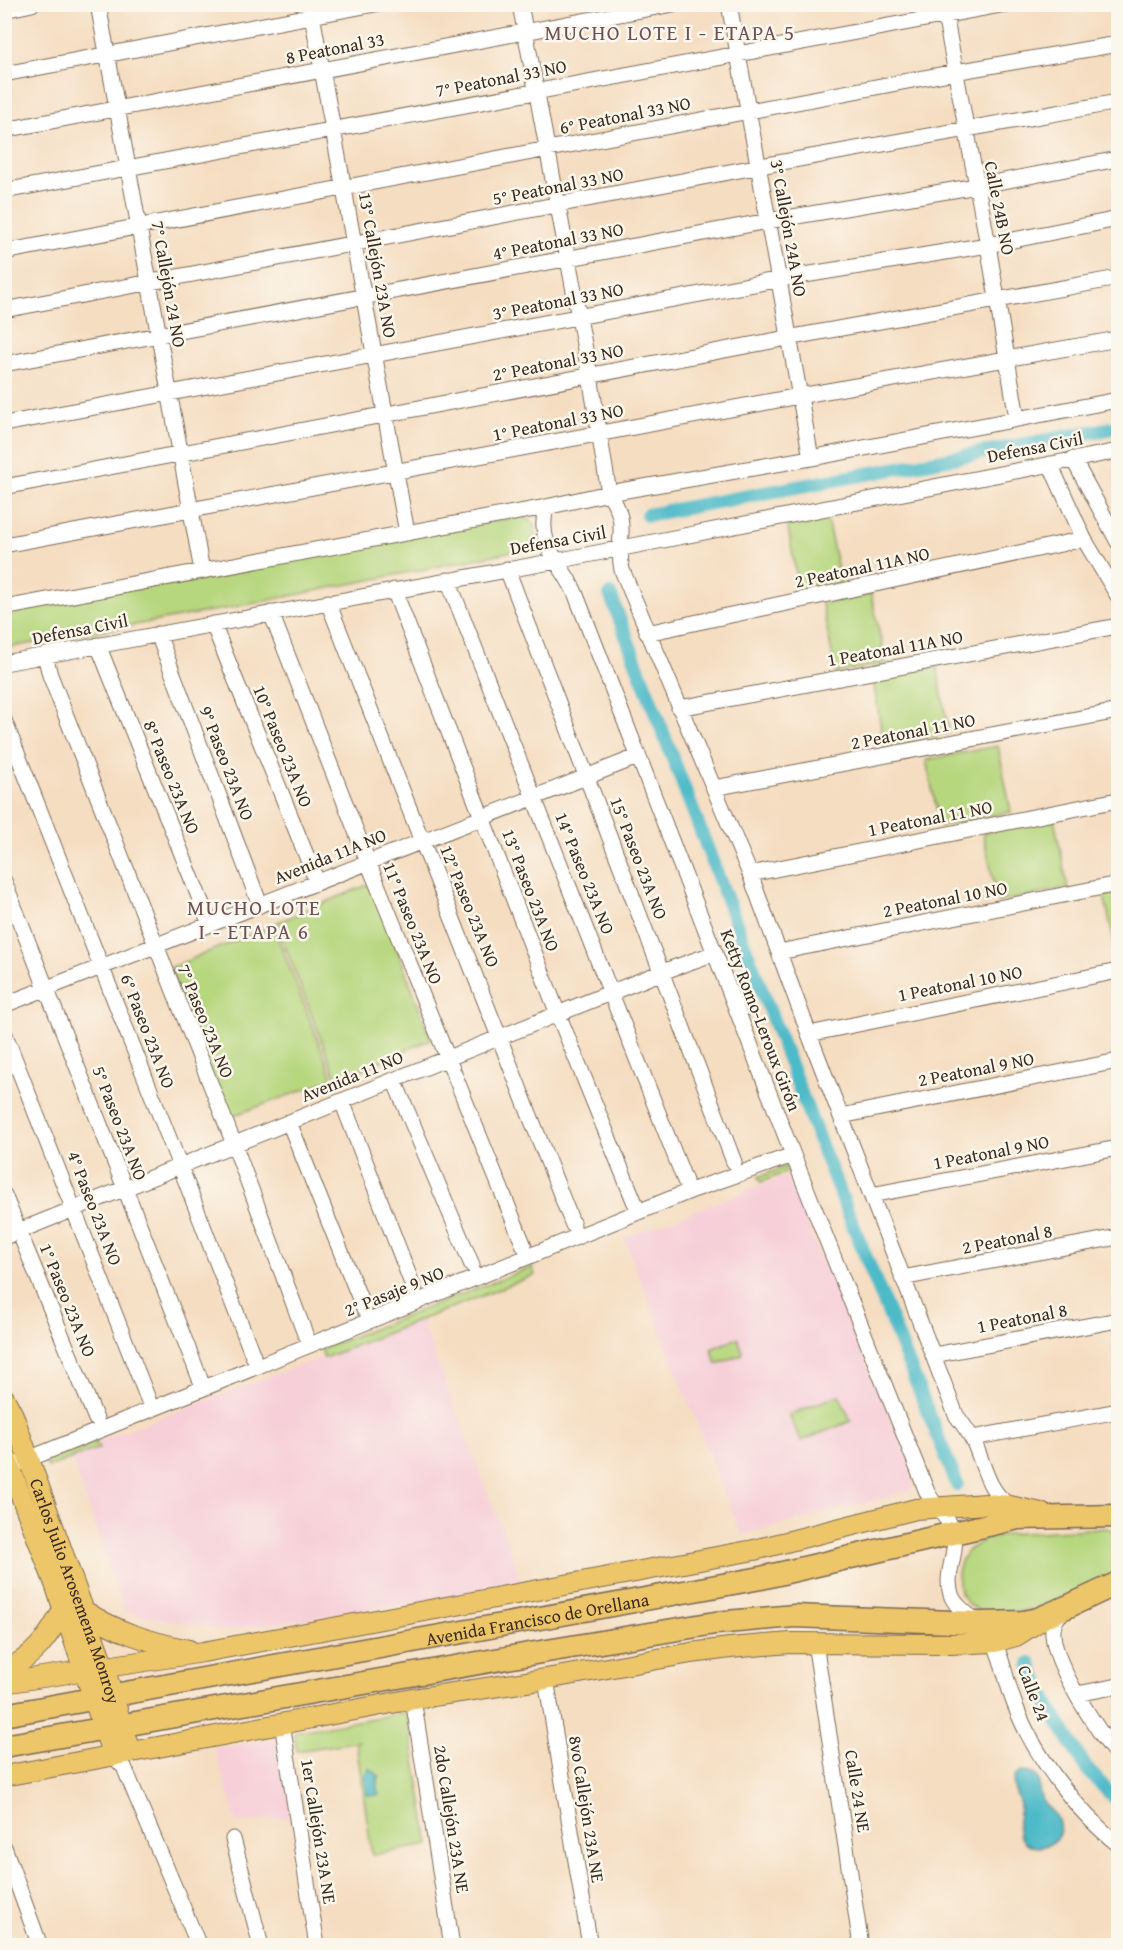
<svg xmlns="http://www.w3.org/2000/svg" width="1123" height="1950" font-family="'Gentium Book Plus',serif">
	<rect width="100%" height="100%" fill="#fbf7ec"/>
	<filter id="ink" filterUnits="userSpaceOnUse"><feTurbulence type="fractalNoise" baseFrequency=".0167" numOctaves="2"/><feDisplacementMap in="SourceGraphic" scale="12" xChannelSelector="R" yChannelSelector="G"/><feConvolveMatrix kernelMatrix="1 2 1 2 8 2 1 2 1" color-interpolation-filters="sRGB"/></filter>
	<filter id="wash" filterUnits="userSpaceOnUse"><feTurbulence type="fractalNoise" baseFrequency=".008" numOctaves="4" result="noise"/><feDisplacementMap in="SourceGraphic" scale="24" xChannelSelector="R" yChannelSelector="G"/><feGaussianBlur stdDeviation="1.35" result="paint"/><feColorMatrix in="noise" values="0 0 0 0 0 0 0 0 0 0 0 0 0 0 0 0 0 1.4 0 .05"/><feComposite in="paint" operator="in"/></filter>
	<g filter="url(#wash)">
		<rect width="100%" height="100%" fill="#f5ddc1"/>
		<path fill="#f6cfd8" d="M786 1176 910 1464 913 1483 910 1491 741 1535 624 1238Z
			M421 1320 524 1587 227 1630 125 1613 69 1452Z
			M281 1739 291 1817 237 1823 214 1748Z"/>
		<path fill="#b7d77f" stroke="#79804e" stroke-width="1.5" d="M826 515 841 583 799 591 787 522Z
			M523 516C535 522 538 530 535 543L530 548 235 607 5 648V610Z
			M871 594 886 663 836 673 822 604Z
			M937 667 949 733 884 746 873 679Z
			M998 746 1011 812 940 826 926 760Z
			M1054 819 1068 888 998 902 983 833Z
			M372 883 431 1039 337 1080 276 923Z
			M1118 892V960L1104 895Z
			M273 925 333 1079 227 1118 170 968Z
			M790 1165 792 1170 761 1182 758 1177Z
			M532 1267 535 1275 324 1358 321 1349Z
			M738 1338 743 1354 717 1364 711 1349Z
			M839 1395 851 1421 801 1441 789 1415Z
			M96 1442 99 1448 48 1467 45 1461Z
			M1106 1528 1118 1532V1574L1031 1610 985 1614 969 1605 960 1593 958 1573 962 1559 968 1550 985 1539 1007 1534Z
			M407 1712 429 1845 372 1855 356 1742 360 1741 297 1751 294 1732Z"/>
		<path fill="#4ebac8" stroke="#447273" stroke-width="1.5" d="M370 1768 380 1777 377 1778 379 1795H367L364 1776Z
			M1022 1772C1028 1772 1032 1773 1036 1776 1041 1781 1038 1788 1040 1794 1045 1813 1063 1810 1059 1836 1047 1852 1023 1851 1018 1830 1016 1822 1020 1815 1020 1806 1019 1794 1009 1788 1016 1775Z"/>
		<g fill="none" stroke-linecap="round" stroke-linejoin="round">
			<path stroke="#4ebac8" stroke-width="14" d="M647 515 1118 427
				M610 594 821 1145 957 1484
				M1030 1663 1047 1702 1086 1768 1118 1802"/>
		</g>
	</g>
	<g filter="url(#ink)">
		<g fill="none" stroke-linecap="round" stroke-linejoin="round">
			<defs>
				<path id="minor" d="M98 4 202 571
					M310 4 407 533
					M520 4 590 376 609 493C631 526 615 537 622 570L750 874 809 1034 956 1415C962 1423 968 1431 973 1440 984 1463 987 1492 1010 1506
					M729 4 811 458
					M943 4 988 245 1017 418
					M4 10 32 4
					M4 74 375 4
					M4 130 673 4
					M4 191 1006 4
					M4 252 955 72 1118 44
					M4 310 766 165 1118 102
					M4 364 768 221 977 186 1118 159
					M4 424 786 278 988 245 1118 219
					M1073 459 1118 542
					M1050 464 1084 539 1118 596
					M4 487 798 336 1118 278
					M546 507C536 549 562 561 576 595L793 1155 927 1492C933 1505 952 1521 954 1534 958 1555 943 1575 952 1597 960 1614 981 1620 991 1636 1003 1657 1006 1683 1015 1705 1033 1754 1077 1812 1118 1844
					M4 545 799 396 1118 339
					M507 569 734 1162
					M448 580 685 1181
					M394 590 558 1014 635 1203
					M328 602 573 1225
					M4 608 546 507 609 493 811 458 1118 400
					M271 613 368 862 524 1246
					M213 624 317 882
					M647 633 1084 539
					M158 634 260 905
					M98 645 210 924
					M45 655 50 675 234 1144 305 1334
					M4 663 556 561 1118 451
					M679 708 1118 626
					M4 720 180 1166 253 1356
					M714 788 1118 711
					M750 874 1118 800
					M4 881 200 1379
					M779 952 1118 884
					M4 1005 637 757
					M4 1032 148 1399
					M809 1034 1118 971
					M394 1080 472 1265
					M342 1101 414 1289
					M841 1116 1118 1061
					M289 1122 364 1309
					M4 1195 96 1419
					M871 1195 1118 1148
					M4 1237 662 972 715 953
					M902 1278 1118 1237
					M934 1355 1118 1320
					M972 1438 1118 1411
					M21 1462 690 1191 793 1155
					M1065 1610C1057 1616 1052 1624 1053 1634 1055 1667 1097 1730 1118 1756
					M815 1642 861 1946
					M546 1679 590 1946
					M1077 1694 1118 1686
					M413 1699 452 1946
					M282 1723 317 1946
					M113 1756 124 1767 199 1946
					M233 1839 261 1946
					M4 1847 40 1946"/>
				<g id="major">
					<path id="s1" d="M4 1398 13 1415 104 1667 130 1752"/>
					<path d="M4 1452 55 1584 113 1756"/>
					<path d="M83 1610C116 1632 150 1642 189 1650"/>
					<path d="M4 1672C36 1654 46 1641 63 1610"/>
					<path d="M4 1683 203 1652 754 1550 916 1509 986 1504 1010 1506 1041 1513"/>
					<path d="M4 1776 413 1699 546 1679 691 1653 730 1648 790 1643 950 1644 994 1642 1016 1636 1041 1620"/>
				</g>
				<g id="highway">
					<path id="s2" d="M4 1715 761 1578 1018 1518 1118 1516"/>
					<path d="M4 1746 541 1652 715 1623 794 1616 980 1623 1023 1622 1038 1619 1069 1606 1118 1583"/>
				</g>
			</defs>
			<use href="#minor" stroke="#7c6957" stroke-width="17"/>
			<use href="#major" stroke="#7c6957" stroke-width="22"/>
			<use href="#highway" stroke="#7c6957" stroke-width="25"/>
			<use href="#minor" stroke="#fff" stroke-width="15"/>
			<use href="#major" stroke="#ecc669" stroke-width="20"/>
			<use href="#highway" stroke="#ecc669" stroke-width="22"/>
		</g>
	</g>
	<g text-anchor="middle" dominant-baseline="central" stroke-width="5" stroke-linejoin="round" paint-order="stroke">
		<g font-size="18" fill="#3b2a1e" stroke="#fbf7ec">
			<text transform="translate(335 48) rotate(-11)">8 Peatonal 33</text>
			<text transform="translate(501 78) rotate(-11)">7° Peatonal 33 NO</text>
			<text transform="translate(625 115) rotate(-11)">6° Peatonal 33 NO</text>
			<text transform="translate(558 186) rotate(-11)">5° Peatonal 33 NO</text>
			<text transform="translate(1000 208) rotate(79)">Calle 24B NO</text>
			<text transform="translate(789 228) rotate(80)">3° Callejón 24A NO</text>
			<text transform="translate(558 241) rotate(-11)">4° Peatonal 33 NO</text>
			<text transform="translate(378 265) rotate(80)">13° Callejón 23A NO</text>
			<text transform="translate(169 284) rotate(80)">7° Callejón 24 NO</text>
			<text transform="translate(558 301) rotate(-11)">3° Peatonal 33 NO</text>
			<text transform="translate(558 362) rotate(-11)">2° Peatonal 33 NO</text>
			<text transform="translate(558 422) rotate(-11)">1° Peatonal 33 NO</text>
			<text transform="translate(1035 447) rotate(-11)">Defensa Civil</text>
			<text transform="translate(558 540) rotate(-10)">Defensa Civil</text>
			<text transform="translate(862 567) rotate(-12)">2 Peatonal 11A NO</text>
			<text transform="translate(80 629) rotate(-11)">Defensa Civil</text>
			<text transform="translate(895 648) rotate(-10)">1 Peatonal 11A NO</text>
			<text transform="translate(913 731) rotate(-11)">2 Peatonal 11 NO</text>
			<text transform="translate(283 746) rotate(68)">10° Paseo 23A NO</text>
			<text transform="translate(227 763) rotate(69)">9° Paseo 23A NO</text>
			<text transform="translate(172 777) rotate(68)">8° Paseo 23A NO</text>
			<text transform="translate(930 818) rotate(-11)">1 Peatonal 11 NO</text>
			<text transform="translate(330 856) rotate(-22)">Avenida 11A NO</text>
			<text transform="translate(639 858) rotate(69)">15° Paseo 23A NO</text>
			<text transform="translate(585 873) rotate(68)">14° Paseo 23A NO</text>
			<text transform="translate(531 890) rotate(69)">13° Paseo 23A NO</text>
			<text transform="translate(945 899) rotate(-11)">2 Peatonal 10 NO</text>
			<text transform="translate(470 906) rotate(68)">12° Paseo 23A NO</text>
			<text transform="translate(413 923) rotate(68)">11° Paseo 23A NO</text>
			<text transform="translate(960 983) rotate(-11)">1 Peatonal 10 NO</text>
			<text transform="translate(761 1020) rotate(69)">Ketty Romo-Leroux Girón</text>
			<text transform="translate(206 1021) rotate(68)">7° Paseo 23A NO</text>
			<text transform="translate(148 1031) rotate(69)">6° Paseo 23A NO</text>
			<text transform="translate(976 1069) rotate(-11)">2 Peatonal 9 NO</text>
			<text transform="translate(352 1076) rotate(-22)">Avenida 11 NO</text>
			<text transform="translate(120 1123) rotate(69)">5° Paseo 23A NO</text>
			<text transform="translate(991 1152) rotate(-11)">1 Peatonal 9 NO</text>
			<text transform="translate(95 1208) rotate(69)">4° Paseo 23A NO</text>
			<text transform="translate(1007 1239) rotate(-11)">2 Peatonal 8</text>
			<text transform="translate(394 1291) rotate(-22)">2° Pasaje 9 NO</text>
			<text transform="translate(68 1300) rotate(68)">1° Paseo 23A NO</text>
			<text transform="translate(1022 1318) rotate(-11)">1 Peatonal 8</text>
			<text stroke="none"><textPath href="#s1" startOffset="206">Carlos Julio Arosemena Monroy</textPath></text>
			<text stroke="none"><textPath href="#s2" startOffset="542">Avenida Francisco de Orellana</textPath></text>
			<text transform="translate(1034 1693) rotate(69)">Calle 24</text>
			<text transform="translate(858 1791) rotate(81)">Calle 24 NE</text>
			<text transform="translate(587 1809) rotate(81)">8vo Callejón 23A NE</text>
			<text transform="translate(452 1819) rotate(81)">2do Callejón 23A NE</text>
			<text transform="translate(319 1831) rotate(81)">1er Callejón 23A NE</text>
		</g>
		<g font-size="21" letter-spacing="1.5" fill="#705058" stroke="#fbf7ec">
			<text x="670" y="32">MUCHO LOTE I - ETAPA 5</text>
			<text x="254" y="907">MUCHO LOTE<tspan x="254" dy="24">I - ETAPA 6</tspan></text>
		</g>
	</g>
	<rect width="1123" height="1950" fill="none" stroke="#fbf7ec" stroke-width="24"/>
</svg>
